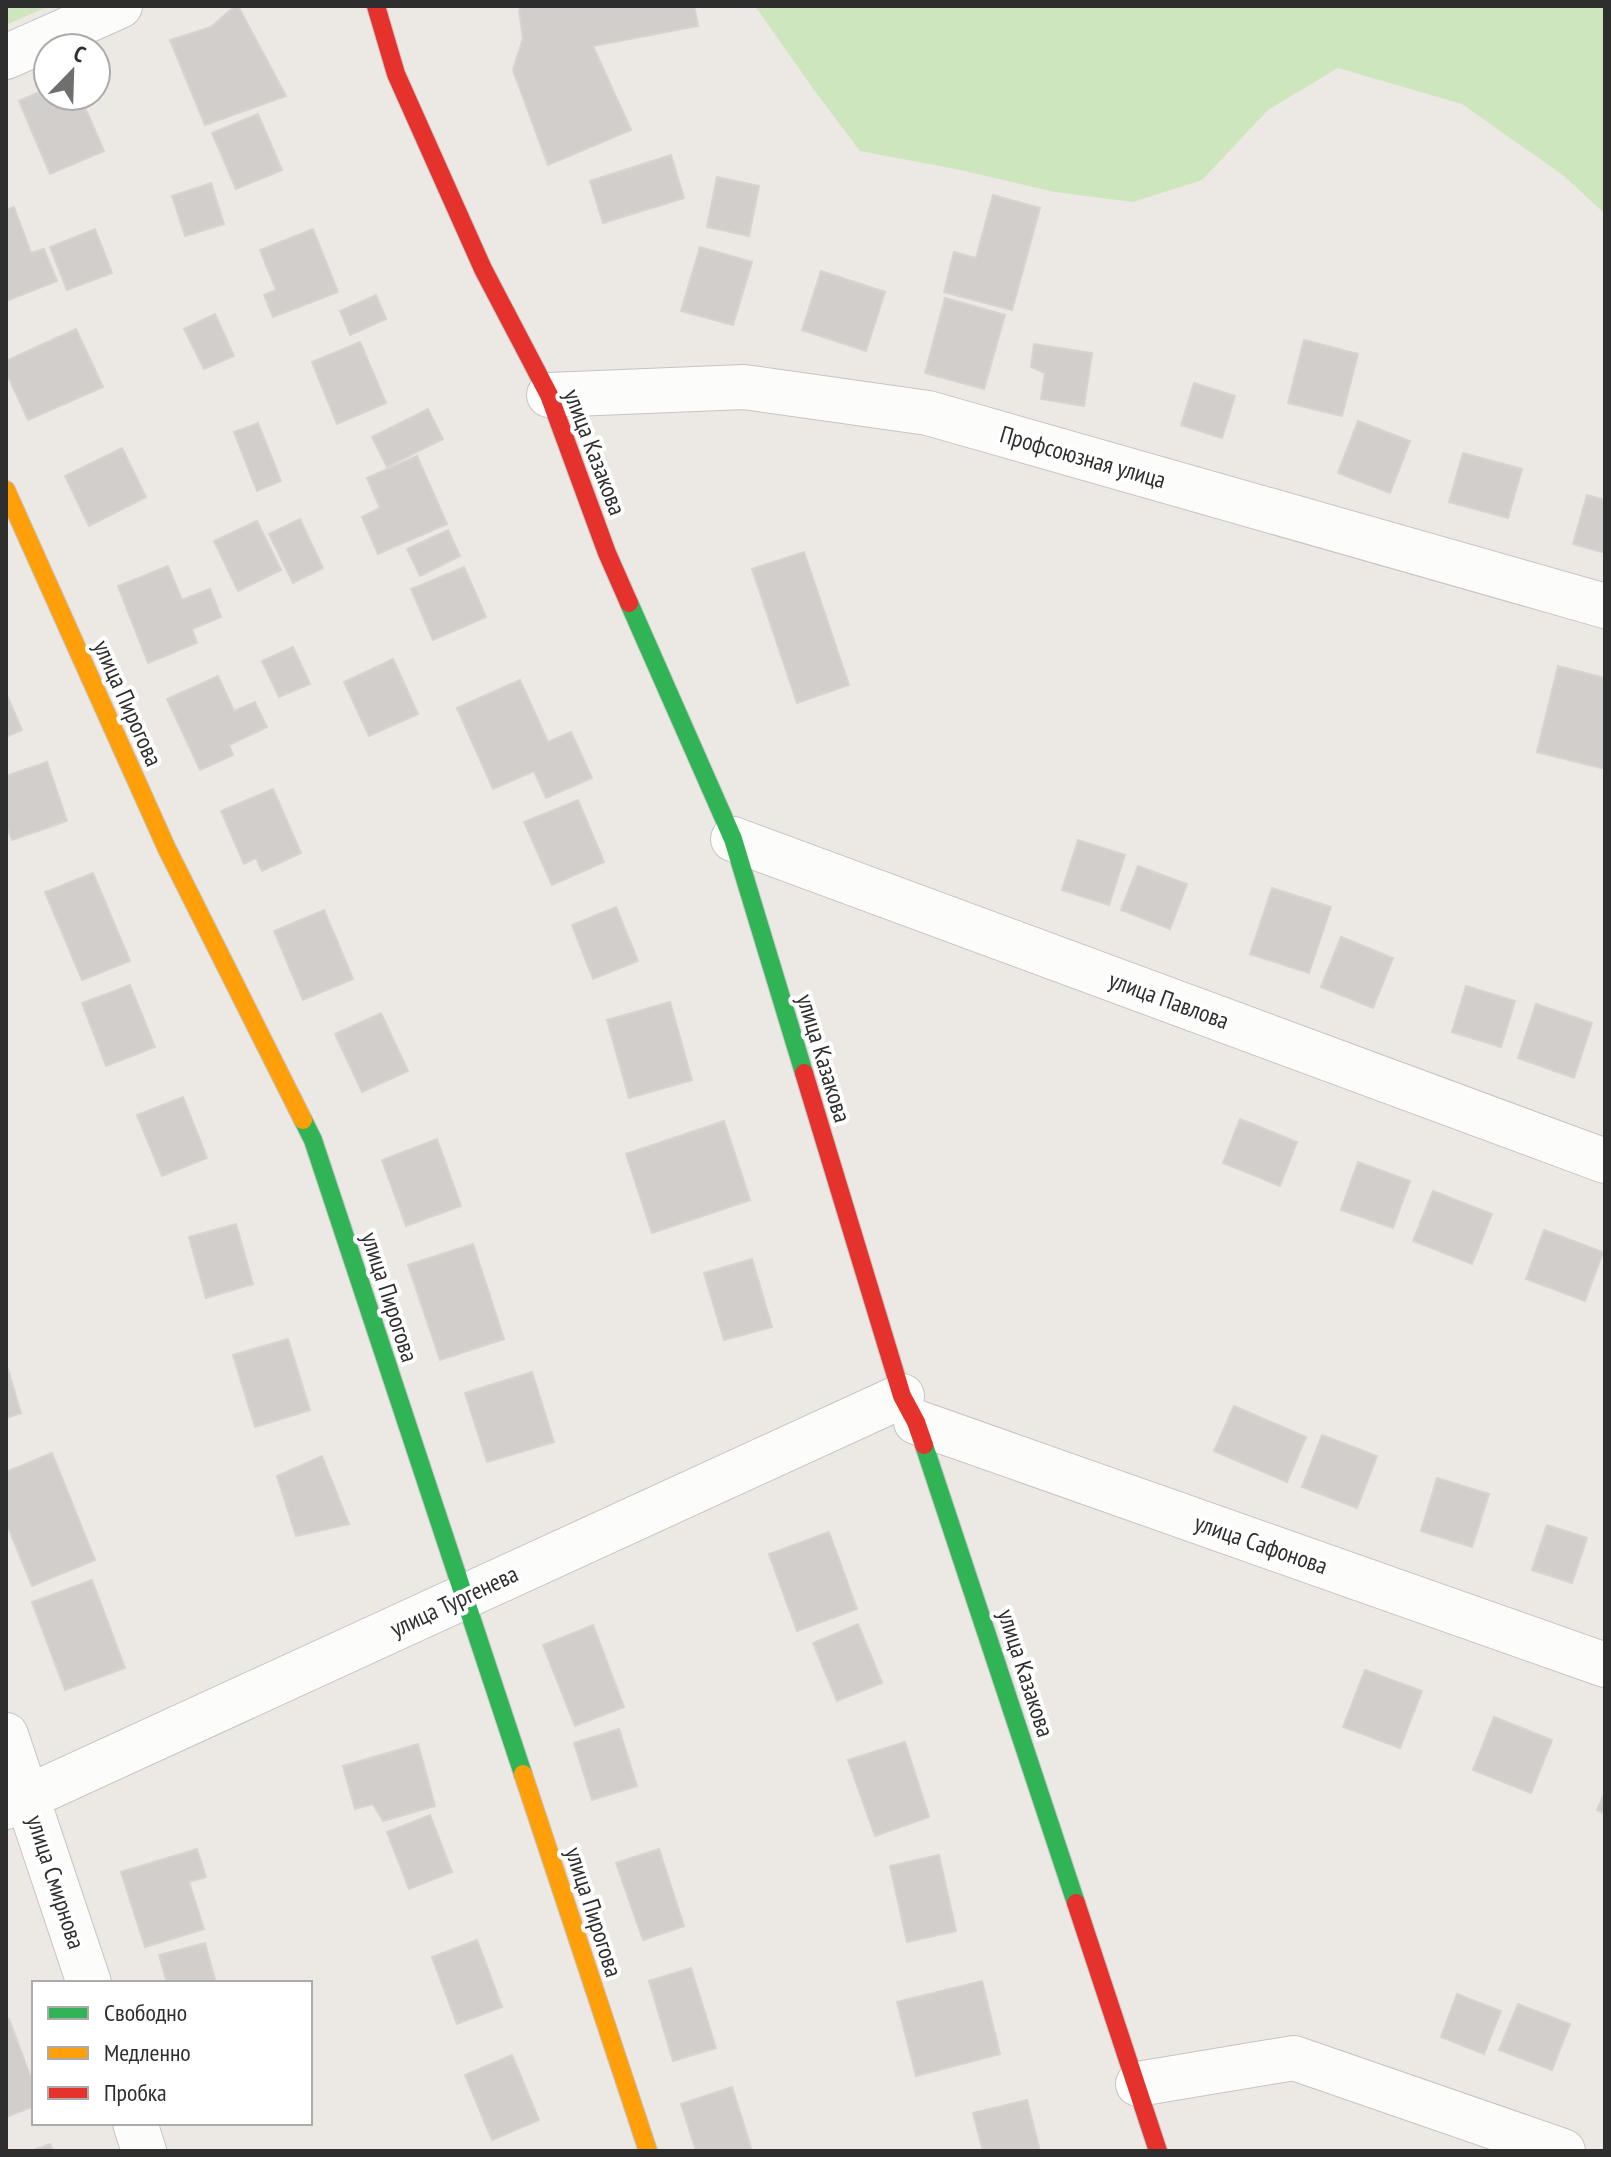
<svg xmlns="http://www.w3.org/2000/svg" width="1611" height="2157" font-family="'PT Sans Narrow',sans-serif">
	<rect width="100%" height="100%" fill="#ece8e4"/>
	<path fill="#cee6be" d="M6 6H49L6 25Z
		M755 6H1602L1605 7V214L1564 176 1462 104 1338 68 1268 110 1202 180 1133 202 1055 192 956 169 860 151 814 90Z"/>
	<path fill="#d1cecb" stroke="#d7d4d0" stroke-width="2" d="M235 6H238L286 96 205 125 170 40 211 27Z
		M522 6H694L698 26 593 46 631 130 548 165 513 70 523 38 519 10Z
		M48 88V96H80L104 151 50 174 19 101Z
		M258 114 282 170 236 189 212 133Z
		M671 155 684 198 603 223 590 181Z
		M717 177 759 186 749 236 707 227Z
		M211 183 224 224 185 236 172 196Z
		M993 195 1040 208 1012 310 944 292 954 252 976 258Z
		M14 207 31 253 44 249 57 281 6 301V210Z
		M95 229 112 273 67 290 50 247Z
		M313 229 338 292 273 317 264 295 276 290 260 250Z
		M700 247 752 262 733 325 681 311Z
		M821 271 885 292 866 351 802 330Z
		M376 295 386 319 350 335 340 311Z
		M945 298 1005 315 984 389 925 373Z
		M215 314 234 356 204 369 184 329Z
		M76 329 103 387 28 420 6 372V361Z
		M1304 340 1358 354 1342 416 1288 403Z
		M360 342 386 403 337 424 312 362Z
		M1034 344 1092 353 1084 406 1041 399 1045 373 1031 367Z
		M1194 383 1235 396 1222 438 1181 425Z
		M428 409 443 439 387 467 372 437Z
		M1358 421 1410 441 1390 493 1338 473Z
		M258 423 281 481 257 491 234 432Z
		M122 448 146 497 89 526 65 476Z
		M1463 453 1522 469 1508 518 1449 502Z
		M417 456 447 524 378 554 362 517 380 508 367 478Z
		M1587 495 1605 500V553L1573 544Z
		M300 519 323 568 293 583 269 534Z
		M257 521 281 570 238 591 214 541Z
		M448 530 460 556 420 576 407 549Z
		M804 552 849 685 797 703 752 569Z
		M168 566 182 600 210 589 221 617 192 629 197 643 148 663 118 586Z
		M464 567 486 617 433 640 411 589Z
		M293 647 310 684 279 697 262 661Z
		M393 659 418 714 369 736 344 682Z
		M1558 666 1605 678V769L1537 752Z
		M218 676 234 711 255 702 267 727 229 745 233 755 200 770 167 699Z
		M520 680 548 742 571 732 592 778 546 798 534 771 493 789 457 708Z
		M6 693 22 730 6 737Z
		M47 762 67 821 12 840 6 824V776Z
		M273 789 301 853 262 871 256 858 244 864 221 811Z
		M578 800 604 862 552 885 524 822Z
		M1078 840 1125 855 1109 905 1062 890Z
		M1138 866 1187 884 1170 929 1121 910Z
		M93 873 130 961 82 980 45 892Z
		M1272 888 1331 907 1309 973 1250 954Z
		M616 907 638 961 593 979 572 925Z
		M324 910 353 979 303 1000 274 931Z
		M1341 937 1393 958 1373 1008 1321 987Z
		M130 985 155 1047 106 1066 82 1003Z
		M1466 986 1515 1001 1501 1047 1452 1032Z
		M670 1002 692 1080 629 1098 607 1020Z
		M1536 1004 1592 1023 1574 1078 1518 1058Z
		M381 1013 408 1071 362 1092 335 1034Z
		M183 1097 207 1158 162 1176 137 1115Z
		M1240 1119 1297 1142 1280 1186 1223 1163Z
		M724 1121 750 1200 652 1233 626 1154Z
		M437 1139 461 1206 406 1226 382 1160Z
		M1358 1162 1410 1181 1393 1228 1341 1210Z
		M1433 1191 1492 1214 1472 1264 1413 1241Z
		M236 1224 253 1284 206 1298 189 1237Z
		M1544 1230 1603 1252 1585 1301 1526 1279Z
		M473 1244 504 1339 440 1360 408 1265Z
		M752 1259 772 1327 724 1340 704 1273Z
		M288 1339 310 1410 255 1427 233 1355Z
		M6 1363 21 1413 6 1418Z
		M532 1372 554 1442 487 1462 465 1393Z
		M1234 1406 1306 1437 1287 1482 1214 1451Z
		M1322 1435 1377 1456 1357 1508 1302 1487Z
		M52 1453 95 1560 32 1586 6 1522V1472Z
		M322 1456 349 1524 296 1536 277 1476Z
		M1437 1478 1489 1494 1472 1547 1421 1531Z
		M1547 1525 1587 1538 1572 1583 1532 1570Z
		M829 1532 857 1609 797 1631 769 1554Z
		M92 1580 125 1668 65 1690 32 1602Z
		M858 1624 882 1683 837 1701 813 1643Z
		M593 1625 624 1707 575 1726 543 1645Z
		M1365 1670 1422 1691 1400 1748 1343 1727Z
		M1494 1717 1552 1740 1531 1793 1473 1770Z
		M619 1729 637 1786 592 1800 574 1743Z
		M905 1742 929 1817 875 1836 848 1760Z
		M418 1744 435 1806 383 1821 373 1804 355 1809 343 1766Z
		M1605 1792V1814L1597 1810Z
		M430 1815 452 1872 409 1889 387 1832Z
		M197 1849 206 1877 189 1882 204 1929 145 1947 121 1872Z
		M659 1849 684 1926 643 1940 616 1863Z
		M939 1855 956 1931 907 1942 890 1866Z
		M477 1940 502 2007 457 2024 432 1957Z
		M205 1943 216 1983H167L159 1955Z
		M691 1968 716 2048 673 2061 649 1981Z
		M982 1981 1000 2054 916 2076 897 2002Z
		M1457 1994 1501 2011 1484 2054 1441 2037Z
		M1518 2004 1570 2024 1552 2070 1499 2050Z
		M9 2019 34 2086V2106L6 2117V2020Z
		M512 2055 539 2120 492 2140 465 2075Z
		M732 2087 752 2151H696L681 2104Z
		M1027 2100 1040 2151H983L973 2113Z
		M50 2144 53 2151H31Z"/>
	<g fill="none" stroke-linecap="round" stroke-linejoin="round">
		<defs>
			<path id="street" d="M6 57 120 6
				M549 395 744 387 928 413 1605 606
				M733 839 1605 1161
				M916 1422 1605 1665
				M6 1735 89 1983
				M6 1807 902 1396
				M1138 2084 1294 2058 1563 2151
				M135 2123 144 2151"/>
			<path id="fast" d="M629 603 733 839 804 1073
				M303 1120 313 1140 523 1774
				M924 1445 1076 1903"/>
			<path id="slow" d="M6 490 167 849 303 1120
				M523 1774 648 2151"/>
			<path id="jam" d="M376 6 396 74 483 269 549 395 607 553 629 603
				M804 1073 902 1396 916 1422 924 1445
				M1076 1903 1158 2151"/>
		</defs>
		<use href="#street" stroke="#c5c4c5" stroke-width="46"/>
		<use href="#fast" stroke="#c5c4c5" stroke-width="20"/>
		<use href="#slow" stroke="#c5c4c5" stroke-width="20"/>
		<use href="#jam" stroke="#c5c4c5" stroke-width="20"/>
		<use href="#street" stroke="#fcfcfb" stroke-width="44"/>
		<use href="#fast" stroke="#30b455" stroke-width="18"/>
		<use href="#slow" stroke="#ff9f0a" stroke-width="18"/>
		<use href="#jam" stroke="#e5322d" stroke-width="18"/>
	</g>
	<g text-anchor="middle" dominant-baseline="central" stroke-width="8" stroke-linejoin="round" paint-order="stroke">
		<g font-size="24" fill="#2e2e2e" stroke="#fff">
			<text transform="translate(595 452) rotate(69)">улица Казакова</text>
			<text transform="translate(1083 457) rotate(16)">Профсоюзная улица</text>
			<text transform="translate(128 703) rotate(66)">улица Пирогова</text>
			<text transform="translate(1169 1000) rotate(20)">улица Павлова</text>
			<text transform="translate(824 1058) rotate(73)">улица Казакова</text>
			<text transform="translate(390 1297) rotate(72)">улица Пирогова</text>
			<text transform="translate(1261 1544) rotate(19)">улица Сафонова</text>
			<text transform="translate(454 1601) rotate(-25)">улица Тургенева</text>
			<text transform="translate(1026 1673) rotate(72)">улица Казакова</text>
			<text transform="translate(56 1882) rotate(72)">улица Смирнова</text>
			<text transform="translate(594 1912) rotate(72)">улица Пирогова</text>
		</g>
	</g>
	<rect width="1611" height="2157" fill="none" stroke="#2e2e2e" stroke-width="16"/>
	<rect x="32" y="1981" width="280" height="144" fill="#ffffff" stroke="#ababab" stroke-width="2"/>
	<rect x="48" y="2007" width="40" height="12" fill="#30b455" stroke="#ababab" stroke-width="2"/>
	<text x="104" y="2021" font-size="24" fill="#2e2e2e">Свободно</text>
	<rect x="48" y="2047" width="40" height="12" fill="#ff9f0a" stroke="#ababab" stroke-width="2"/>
	<text x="104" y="2061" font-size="24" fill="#2e2e2e">Медленно</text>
	<rect x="48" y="2087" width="40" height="12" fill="#e5322d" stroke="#ababab" stroke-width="2"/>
	<text x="104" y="2101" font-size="24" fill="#2e2e2e">Пробка</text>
	<g transform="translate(72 72) rotate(23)"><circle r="38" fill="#ffffff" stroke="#ababab" stroke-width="2"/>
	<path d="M0-6L14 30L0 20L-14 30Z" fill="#706f6e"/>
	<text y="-12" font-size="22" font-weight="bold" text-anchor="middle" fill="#2e2e2e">С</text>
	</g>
</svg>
